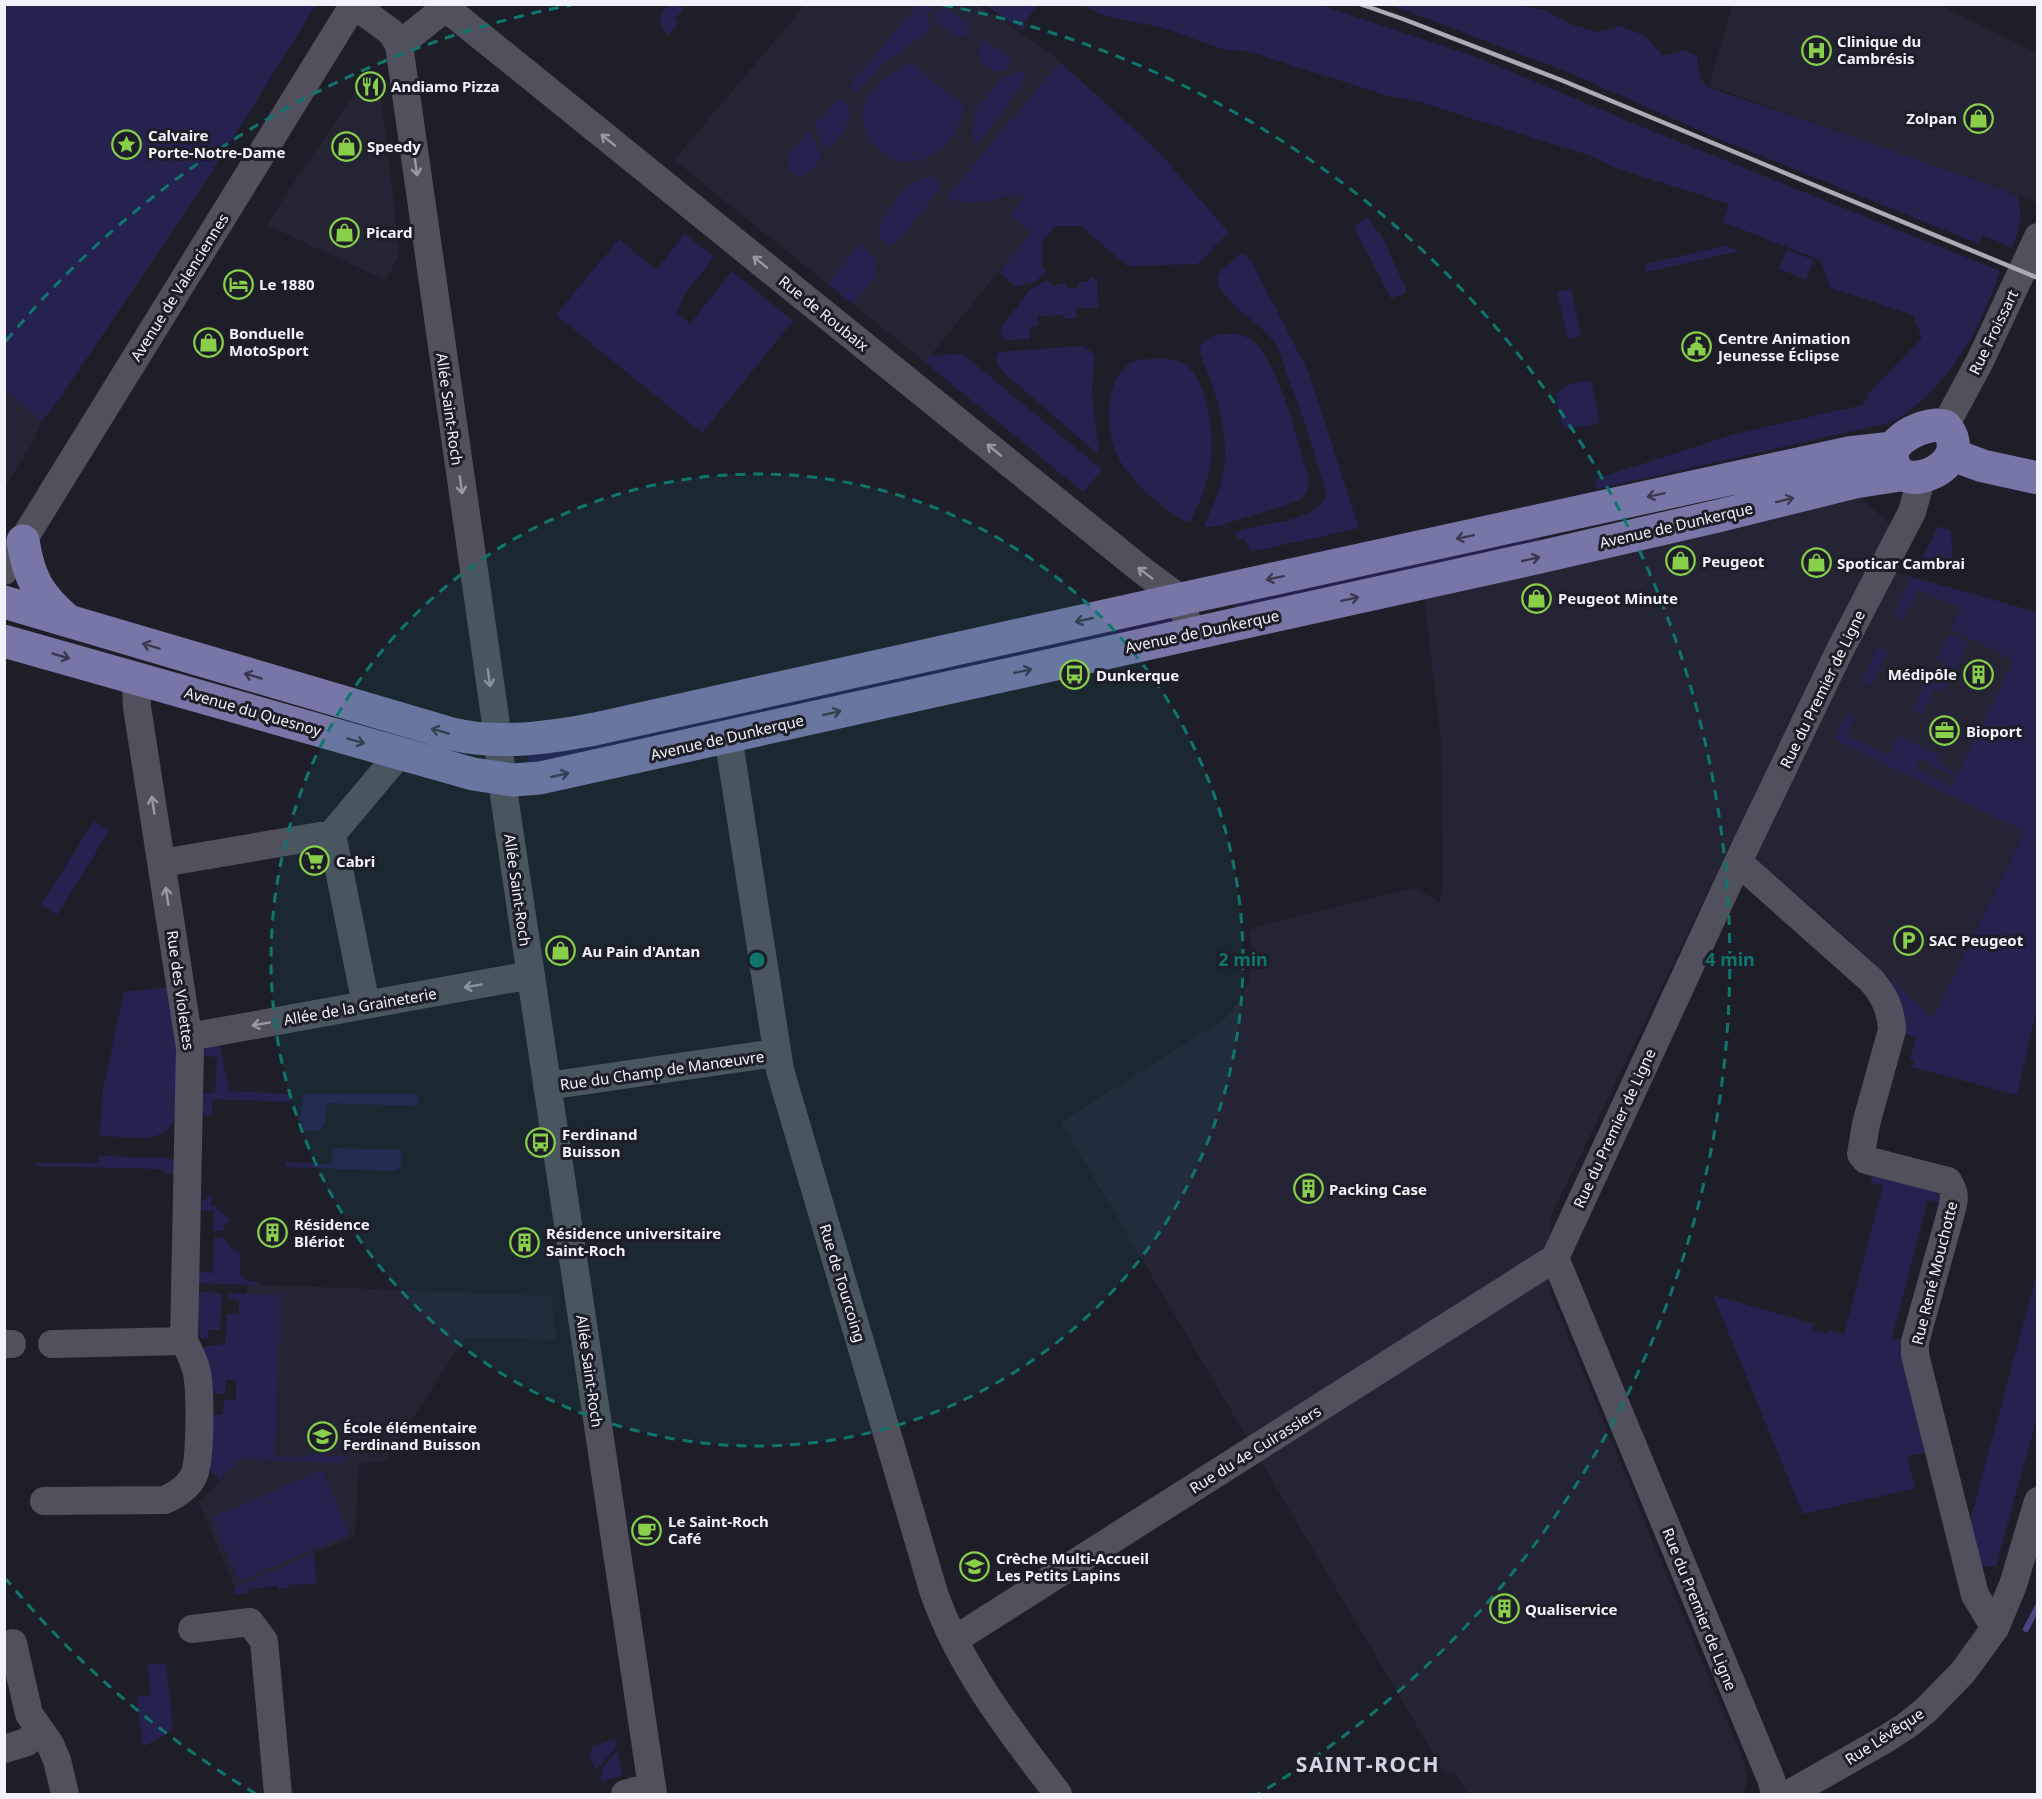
<svg xmlns="http://www.w3.org/2000/svg" width="2042" height="1799" font-family="'Noto Sans',sans-serif">
	<rect width="100%" height="100%" fill="#1e1e29"/>
	<path fill="#242435" d="M1931 4 1935 7 1940 5 2037 53V203L1976 180 1819 126 1709 85 1733 5Z
		M805 5H978L1051 54 1103 101 1010 215 1031 232 925 362 674 160Z
		M363 80 379 83 389 159 399 256 385 280 267 225 294 182 327 135Z
		M5 389 42 421 34 440 5 487Z
		M1861 497 1891 526 1895 572 2037 612 2025 831 1933 1020 1826 919 1771 873 1728 850 1551 1216 1550 1292 1747 1770 1746 1787 1742 1794H1468L1454 1771 1446 1775 1061 1122 1226 1018 1238 1002 1249 981 1251 943 1249 931 1258 926 1416 888 1440 903 1443 888 1441 742 1424 597Z
		M247 1284 551 1296 557 1340 465 1337 385 1462 359 1463 355 1536 235 1588 199 1503 240 1459Z"/>
	<path fill="#25224f" d="M5 4 316 5 206 181 60 398 42 421 5 389Z
		M919 4 930 5 931 9 927 18 930 27 924 36 915 39 902 52 890 57 858 90 855 91 852 90 851 83Z
		M670 5H678L684 8 675 19 679 23 669 35 663 29 660 19 664 9Z
		M985 5H1037L1024 24 1025 32Z
		M1081 5H1320L1476 57 1647 129 2000 271C1983 320 1964 360 1926 396 1917 404 1907 414 1897 419 1889 423 1879 425 1870 427L1597 489 1595 479 1735 434 1862 405 1869 397 1867 395 1922 338 1913 315 1831 288 1820 260 1723 222 1729 204 1612 167 1594 157 1420 102 1385 95 1250 52 1223 49 1163 28 1106 16Z
		M1391 5H1517L1544 10 1573 25 1597 32 1620 26 1643 35 1663 56 1686 50 1697 56 1700 78 1708 87 1976 180 2018 196C2022 216 2020 230 2012 248L1983 235 1979 244 1705 133 1570 73Z
		M945 7 966 21 971 32 968 36 957 37 935 22 934 14 936 11Z
		M983 39 1012 59C1003 87 968 62 983 39Z
		M1060 62 1158 151 1229 233 1213 247 1214 249 1197 264 1127 266 1081 226H1055L1042 242V267L1046 271 1036 281 1016 287 999 272 1031 232 1010 215 1025 196C1011 192 997 200 983 202 970 204 958 201 945 199Z
		M912 63 965 107C961 119 957 131 949 140 924 173 878 168 865 128 863 121 861 112 864 105 871 84 894 72 912 63Z
		M1018 71 1022 72 1025 76 1021 87 977 144 973 141C970 132 976 122 974 111L1002 79Z
		M837 100 845 101C858 117 838 138 827 151L814 126Z
		M809 131 822 157 810 172 800 178C790 172 786 166 789 154Z
		M934 177C937 180 939 181 939 185 939 192 904 235 897 241 894 244 893 243 889 245 885 242 880 239 879 235 877 222 901 190 911 183 918 179 926 178 934 177Z
		M1366 217 1382 236 1407 292 1391 299 1354 227Z
		M685 234 714 257 684 295 677 313 690 324 732 271 793 321 702 433 556 315 619 239 656 270Z
		M860 244C890 269 872 280 853 304L828 284Z
		M1725 246 1739 251 1647 272 1645 264Z
		M1787 250 1814 260 1806 280 1779 269Z
		M1243 253 1252 263 1308 371 1359 528 1251 552 1244 539H1239L1235 535 1236 532C1261 522 1317 523 1327 495 1315 455 1303 415 1288 377 1284 367 1282 356 1277 347 1265 324 1224 305 1218 283 1215 270 1234 260 1243 253Z
		M1092 277 1097 281 1098 308H1076V318L1064 319V315L1038 316V326L1030 327V339L1007 340 1003 338 1000 332 1003 325 1029 291 1046 280 1054 287 1057 284 1065 283 1068 288H1077L1080 282H1088Z
		M1571 289 1581 336 1568 339 1557 292Z
		M1223 334C1234 334 1245 334 1254 342 1281 369 1297 440 1308 477 1310 488 1307 494 1298 501L1219 526 1204 527C1209 513 1217 499 1221 484 1233 439 1216 394 1200 352L1201 345 1210 337Z
		M1082 346 1091 351 1095 357 1092 392 1099 455 1008 376 997 364 996 357 999 352Z
		M963 354 1102 470 1083 492 925 362 930 356Z
		M1151 359C1160 359 1170 358 1178 361 1209 372 1215 438 1210 465 1207 485 1200 503 1190 521L1187 522C1163 510 1133 483 1119 459 1105 435 1103 376 1133 362 1138 360 1145 359 1151 359Z
		M1591 380 1600 423 1568 429 1562 424C1553 387 1553 388 1591 380Z
		M1938 526 1951 531 1952 560 1948 570 1942 572 1919 565Z
		M1537 531 1540 545 1236 612 1233 600Z
		M1912 577 2037 612 2038 1003 2017 1095 1912 1067 1914 1061 1910 1059 1916 1037 1901 1033 1892 984 1888 977 1933 1019 2025 831 1834 740 1847 714 1855 717 1847 735 1889 756 1899 735 1937 755 1940 764 1955 772 1953 776 1920 759 1915 768 1952 786 2014 660 1951 629 1961 609 1918 589 1903 620 1893 615Z
		M1173 616 1174 622 530 765 528 756 534 751Z
		M1950 633 1968 642 1955 669 1937 659Z
		M1879 645 1887 653 1872 684H1861Z
		M1931 671 1950 680 1944 692 1935 688 1923 714 1912 710Z
		M94 821 109 831 57 915 41 905Z
		M169 987 179 1031 177 1115 168 1129 158 1135 145 1138 100 1136 103 1090 124 992Z
		M219 1041 229 1091 292 1094V1102L213 1099 212 1113 208 1115 204 1114 201 1094 215 1093 217 1057 202 1056 209 1045Z
		M303 1094H418V1106L327 1103C326 1118 326 1139 304 1129L300 1120Z
		M333 1148 402 1150 401 1167 396 1171 286 1167V1162L332 1164Z
		M99 1156 167 1158 174 1160 175 1174 169 1175 161 1169 35 1166V1163H98Z
		M1875 1175 1934 1188 1942 1203 1928 1200 1892 1337 1905 1341 1928 1453 1907 1456 1915 1488 1803 1514 1713 1295 1814 1324 1812 1330 1828 1334 1829 1330 1844 1334 1883 1186 1869 1182Z
		M212 1193 211 1206H215L219 1211 232 1219 226 1224 223 1231H214V1210H199L203 1201Z
		M214 1237 223 1238 232 1249 240 1253C239 1272 237 1280 259 1283V1285L198 1283V1272L213 1273Z
		M2037 1273V1417L1996 1566H1979L1969 1525Z
		M198 1292 222 1293 220 1330H208L209 1338H200Z
		M228 1293 280 1295 275 1456 306 1458 307 1454 346 1456 345 1463 240 1459 220 1480 207 1467 212 1415H223L224 1400H236V1380H226L225 1394H209L202 1347 225 1344 227 1314H239V1300L228 1299Z
		M322 1470 350 1534 239 1581 212 1518Z
		M314 1553 316 1583 289 1585V1588L278 1589V1586L248 1589 247 1593 235 1594V1588Z
		M166 1663 173 1730 143 1747 137 1697 151 1695 148 1665Z
		M617 1739 615 1748 598 1768 595 1769 589 1754 592 1753 591 1747Z
		M618 1750 622 1776 603 1781 600 1778 603 1768Z"/>
	<g fill="none" stroke-linecap="round" stroke-linejoin="round">
		<path stroke="#474582" stroke-width="6" d="M2026 1629 2038 1606"/>
		<path stroke="#51515e" stroke-width="28" d="M441 4 1143 571 1181 599 1190 633
			M354 5 391 32 399 45 495 717 505 802 653 1794
			M399 45 445 8
			M1945 426 1980 361 2038 237
			M4 571 354 4
			M728 736 780 1070 934 1593C961 1669 1010 1731 1058 1794
			M1738 862 1871 980C1885 996 1891 1010 1892 1030L1866 1124 1861 1154 1866 1160 1948 1181C1957 1195 1954 1201 1950 1216L1915 1342V1355L1975 1595 1995 1628
			M162 863 332 834
			M366 1005 332 834 400 753
			M189 1037 531 975
			M547 1086 776 1053
			M4 1344H12
			M52 1344 184 1341
			M44 1501 165 1500C176 1495 187 1488 193 1477 201 1464 200 1397 198 1380 197 1366 190 1353 184 1341L190 1048 137 707 136 689 138 678
			M192 1629 250 1622 264 1641 278 1794
			M954 1640 1555 1258
			M13 1643 29 1714 50 1744 57 1760 65 1794
			M4 1749 27 1742 38 1730
			M625 1794 652 1786
			M1775 1794 1771 1779 1555 1258 1738 862 1840 650 1912 512 1922 476
			M1789 1794 1884 1740 1906 1726 1926 1710 1963 1672 1995 1628 2013 1585 2038 1501"/>
		<path stroke="#7677a7" stroke-width="33" d="M1937 425 1945 426C1982 468 1884 505 1893 448 1904 434 1919 427 1937 425Z
			M1953 455 1983 466 2038 478
			M23 541C29 578 38 595 67 620
			M4 602 452 734C499 745 547 738 595 729L1181 599 1848 453 1893 448
			M4 641 473 774 513 780 540 778 1549 555 1718 516 1855 482 1900 475"/>
		<path stroke="#ababb4" stroke-width="4.5" d="M1360 4 1403 19 1561 80 2038 278"/>
	</g>
	<defs><path id="oneway-shaft" d="M-6 0H5M1.5-3L5.5 0L1.5 3" fill="none" stroke-width="1.6" stroke-linecap="round" stroke-linejoin="round" transform="scale(1.5)"/></defs>
	<g stroke="#9999a4">
		<use href="#oneway-shaft" transform="translate(608 140) rotate(-141)"/>
		<use href="#oneway-shaft" transform="translate(416 167) rotate(82)"/>
		<use href="#oneway-shaft" transform="translate(760 262) rotate(-141)"/>
		<use href="#oneway-shaft" transform="translate(994 450) rotate(-141)"/>
		<use href="#oneway-shaft" transform="translate(461 485) rotate(82)"/>
		<use href="#oneway-shaft" transform="translate(1145 573) rotate(-143)"/>
		<use href="#oneway-shaft" transform="translate(489 678) rotate(82)"/>
		<use href="#oneway-shaft" transform="translate(153 805) rotate(-99)"/>
		<use href="#oneway-shaft" transform="translate(167 896) rotate(-99)"/>
		<use href="#oneway-shaft" transform="translate(473 986) rotate(170)"/>
		<use href="#oneway-shaft" transform="translate(261 1024) rotate(170)"/>
	</g>
	<g stroke="#38394f">
		<use href="#oneway-shaft" transform="translate(1656 495) rotate(168)"/>
		<use href="#oneway-shaft" transform="translate(1785 500) rotate(-14)"/>
		<use href="#oneway-shaft" transform="translate(1465 537) rotate(168)"/>
		<use href="#oneway-shaft" transform="translate(1531 559) rotate(-13)"/>
		<use href="#oneway-shaft" transform="translate(1275 578) rotate(168)"/>
		<use href="#oneway-shaft" transform="translate(1350 599) rotate(-12)"/>
		<use href="#oneway-shaft" transform="translate(1084 620) rotate(167)"/>
		<use href="#oneway-shaft" transform="translate(151 646) rotate(-163)"/>
		<use href="#oneway-shaft" transform="translate(61 656) rotate(16)"/>
		<use href="#oneway-shaft" transform="translate(1023 671) rotate(-13)"/>
		<use href="#oneway-shaft" transform="translate(253 676) rotate(-164)"/>
		<use href="#oneway-shaft" transform="translate(832 713) rotate(-13)"/>
		<use href="#oneway-shaft" transform="translate(440 731) rotate(-164)"/>
		<use href="#oneway-shaft" transform="translate(356 741) rotate(16)"/>
		<use href="#oneway-shaft" transform="translate(560 775) rotate(-13)"/>
	</g>
	<circle cx="757" cy="960" r="486" fill="#0f766e" fill-opacity=".12"/>
	<g fill="none" stroke="#0f766e" stroke-width="3" stroke-dasharray="10 8">
		<circle cx="757" cy="960" r="486"/>
		<path d="M256 1794A973 973 0 0 1 6 1579M6 341A973 973 0 0 1 571 5M943 5A973 973 0 0 1 1258 1794"/>
	</g>
	<defs>
		<symbol id="hospital-ring" viewBox="-11 -11 22 22"><circle r="9.5" fill="#1e1e29" stroke="#88cf4a" stroke-width="1.5"/><path d="M-5-5h3v3.5h4V-5h3V5h-3V1.5h-4V5h-3Z" fill="#88cf4a"/></symbol>
		<symbol id="restaurant-ring" viewBox="-11 -11 22 22"><circle r="9.5" fill="#1e1e29" stroke="#88cf4a" stroke-width="1.5"/><path d="M-5-6h1v4h1v-4h1v4h1v-4h1v5L-1.5 .5V6h-2V.5L-5-1ZM5-6V6H3V1.5H1.5Q1.5-4 5-6Z" fill="#88cf4a"/></symbol>
		<symbol id="shop-ring" viewBox="-11 -11 22 22"><circle r="9.5" fill="#1e1e29" stroke="#88cf4a" stroke-width="1.5"/><path d="M-5-2.5h2.3a2.7 3.5 0 0 1 5.4 0H5L5.5 6h-11ZM-1.5-2.5h3a1.5 2.3 0 0 0-3 0Z" fill="#88cf4a"/></symbol>
		<symbol id="sight-ring" viewBox="-11 -11 22 22"><circle r="9.5" fill="#1e1e29" stroke="#88cf4a" stroke-width="1.5"/><path d="M0-6L1.8-2.2L6-1.7L2.9 1.2L3.7 5.4L0 3.3L-3.7 5.4L-2.9 1.2L-6-1.7L-1.8-2.2Z" fill="#88cf4a"/></symbol>
		<symbol id="hotel-ring" viewBox="-11 -11 22 22"><circle r="9.5" fill="#1e1e29" stroke="#88cf4a" stroke-width="1.5"/><path d="M-6-4.5h1.5V1H6V5H4.5V3h-9V5H-6ZM-4 0a1.8 1.8 0 1 1 3.6 0ZM.5 0V-2.5h3Q6-2.5 6 0Z" fill="#88cf4a"/></symbol>
		<symbol id="civic-ring" viewBox="-11 -11 22 22"><circle r="9.5" fill="#1e1e29" stroke="#88cf4a" stroke-width="1.5"/><path d="M-.6-6.5H3V-4.5H.6V-3L4-1V1h2V6H-6V1h2V-1L-.6-3ZM-1.2 2.5V6h2.4V2.5Z" fill="#88cf4a"/></symbol>
		<symbol id="building-ring" viewBox="-11 -11 22 22"><circle r="9.5" fill="#1e1e29" stroke="#88cf4a" stroke-width="1.5"/><path d="M-4-6H4V6H1V3H-1V6H-4ZM-2.5-4.3h1.7v1.8h-1.7ZM.8-4.3h1.7v1.8H.8ZM-2.5-1h1.7V.8h-1.7ZM.8-1h1.7V.8H.8Z" fill="#88cf4a"/></symbol>
		<symbol id="bus-ring" viewBox="-11 -11 22 22"><circle r="9.5" fill="#1e1e29" stroke="#88cf4a" stroke-width="1.5"/><path d="M-5-6H5V4H4V6H2V4H-2V6H-4V4H-5ZM-3.5-4V0h7V-4ZM-3.5 1.2v1.5H-2V1.2ZM2 1.2v1.5H3.5V1.2Z" fill="#88cf4a"/></symbol>
		<symbol id="office-ring" viewBox="-11 -11 22 22"><circle r="9.5" fill="#1e1e29" stroke="#88cf4a" stroke-width="1.5"/><path d="M-6-3h4V-5.5h4V-3h4V5H-6ZM-1-4.5V-3h2v-1.5ZM-6 0V1H6V0Z" fill="#88cf4a"/></symbol>
		<symbol id="supermarket-ring" viewBox="-11 -11 22 22"><circle r="9.5" fill="#1e1e29" stroke="#88cf4a" stroke-width="1.5"/><path d="M-6-5.5h2.5l.6 2H6L4.5 2H-2.5L-4.4-4H-6ZM-1.5 3.2a1.3 1.3 0 1 0 .1 0ZM3 3.2a1.3 1.3 0 1 0 .1 0Z" fill="#88cf4a"/></symbol>
		<symbol id="parking-ring" viewBox="-11 -11 22 22"><circle r="9.5" fill="#1e1e29" stroke="#88cf4a" stroke-width="1.5"/><path d="M-3.5-5.5H1a3.5 3.5 0 0 1 0 7H-1V5.5H-3.5ZM-1-3.4V-.6H.8a1.4 1.4 0 0 0 0-2.8Z" fill="#88cf4a"/></symbol>
		<symbol id="school-ring" viewBox="-11 -11 22 22"><circle r="9.5" fill="#1e1e29" stroke="#88cf4a" stroke-width="1.5"/><path d="M0-5L7-2L0 1L-7-2ZM-4 1L0 2.5L4 1V4Q0 6-4 4Z" fill="#88cf4a"/></symbol>
		<symbol id="cafe-ring" viewBox="-11 -11 22 22"><circle r="9.5" fill="#1e1e29" stroke="#88cf4a" stroke-width="1.5"/><path d="M-5.5-4.5H6V0H3Q3 3.5 0 3.5H-2.5Q-5.5 3.5-5.5 0ZM3-3.2v2h1.7v-2ZM-6 4.5H4V6H-6Z" fill="#88cf4a"/></symbol>
	</defs>
	<g fill-rule="evenodd">
		<use href="#hospital-ring" x="1800" y="34" width="33" height="33"/>
		<use href="#restaurant-ring" x="354" y="70" width="33" height="33"/>
		<use href="#shop-ring" x="1962" y="102" width="33" height="33"/>
		<use href="#sight-ring" x="110" y="128" width="33" height="33"/>
		<use href="#shop-ring" x="330" y="130" width="33" height="33"/>
		<use href="#shop-ring" x="328" y="216" width="33" height="33"/>
		<use href="#hotel-ring" x="222" y="268" width="33" height="33"/>
		<use href="#shop-ring" x="192" y="326" width="33" height="33"/>
		<use href="#civic-ring" x="1680" y="330" width="33" height="33"/>
		<use href="#shop-ring" x="1664" y="544" width="33" height="33"/>
		<use href="#shop-ring" x="1800" y="546" width="33" height="33"/>
		<use href="#shop-ring" x="1520" y="582" width="33" height="33"/>
		<use href="#building-ring" x="1962" y="658" width="33" height="33"/>
		<use href="#bus-ring" x="1058" y="658" width="33" height="33"/>
		<use href="#office-ring" x="1928" y="714" width="33" height="33"/>
		<use href="#supermarket-ring" x="298" y="844" width="33" height="33"/>
		<use href="#parking-ring" x="1892" y="924" width="33" height="33"/>
		<use href="#shop-ring" x="544" y="934" width="33" height="33"/>
		<use href="#bus-ring" x="524" y="1126" width="33" height="33"/>
		<use href="#building-ring" x="1292" y="1172" width="33" height="33"/>
		<use href="#building-ring" x="256" y="1216" width="33" height="33"/>
		<use href="#building-ring" x="508" y="1226" width="33" height="33"/>
		<use href="#school-ring" x="306" y="1420" width="33" height="33"/>
		<use href="#cafe-ring" x="630" y="1514" width="33" height="33"/>
		<use href="#school-ring" x="958" y="1550" width="33" height="33"/>
		<use href="#building-ring" x="1488" y="1592" width="33" height="33"/>
	</g>
	<g text-anchor="middle" dominant-baseline="central" stroke-width="6" stroke-linejoin="round" paint-order="stroke">
		<g font-size="15" font-weight="bold" fill="#f2f2fa" stroke="#1e1e29" text-anchor="start">
			<text x="1837" y="41">Clinique du<tspan x="1837" dy="17">Cambrésis</tspan></text>
			<text x="391" y="86">Andiamo Pizza</text>
			<text x="1957" y="118" text-anchor="end">Zolpan</text>
			<text x="148" y="135">Calvaire<tspan x="148" dy="17">Porte-Notre-Dame</tspan></text>
			<text x="367" y="146">Speedy</text>
			<text x="366" y="232">Picard</text>
			<text x="259" y="284">Le 1880</text>
			<text x="229" y="333">Bonduelle<tspan x="229" dy="17">MotoSport</tspan></text>
			<text x="1718" y="338">Centre Animation<tspan x="1718" dy="17">Jeunesse Éclipse</tspan></text>
			<text x="1702" y="561">Peugeot</text>
			<text x="1837" y="563">Spoticar Cambrai</text>
			<text x="1558" y="598">Peugeot Minute</text>
			<text x="1957" y="674" text-anchor="end">Médipôle</text>
			<text x="1096" y="675">Dunkerque</text>
			<text x="1966" y="731">Bioport</text>
			<text x="336" y="861">Cabri</text>
			<text x="1929" y="940">SAC Peugeot</text>
			<text x="582" y="951">Au Pain d'Antan</text>
			<text x="562" y="1134">Ferdinand<tspan x="562" dy="17">Buisson</tspan></text>
			<text x="1329" y="1189">Packing Case</text>
			<text x="294" y="1224">Résidence<tspan x="294" dy="17">Blériot</tspan></text>
			<text x="546" y="1233">Résidence universitaire<tspan x="546" dy="17">Saint-Roch</tspan></text>
			<text x="343" y="1427">École élémentaire<tspan x="343" dy="17">Ferdinand Buisson</tspan></text>
			<text x="668" y="1521">Le Saint-Roch<tspan x="668" dy="17">Café</tspan></text>
			<text x="996" y="1558">Crèche Multi-Accueil<tspan x="996" dy="17">Les Petits Lapins</tspan></text>
			<text x="1525" y="1609">Qualiservice</text>
		</g>
		<g font-size="15" fill="#f2f2fa" stroke="#1e1e29">
			<text transform="translate(179 287) rotate(-58)">Avenue de Valenciennes</text>
			<text transform="translate(824 313) rotate(39)">Rue de Roubaix</text>
			<text transform="translate(1993 332) rotate(-64)">Rue Froissart</text>
			<text transform="translate(450 409) rotate(82)">Allée Saint-Roch</text>
			<text transform="translate(1676 525) rotate(-13)">Avenue de Dunkerque</text>
			<text transform="translate(1202 631) rotate(-12)">Avenue de Dunkerque</text>
			<text transform="translate(1822 689) rotate(-64)">Rue du Premier de Ligne</text>
			<text transform="translate(253 711) rotate(16)">Avenue du Quesnoy</text>
			<text transform="translate(727 737) rotate(-13)">Avenue de Dunkerque</text>
			<text transform="translate(518 890) rotate(82)">Allée Saint-Roch</text>
			<text transform="translate(181 990) rotate(82)">Rue des Violettes</text>
			<text transform="translate(360 1006) rotate(-10)">Allée de la Graineterie</text>
			<text transform="translate(662 1070) rotate(-8)">Rue du Champ de Manœuvre</text>
			<text transform="translate(1614 1128) rotate(-65)">Rue du Premier de Ligne</text>
			<text transform="translate(1934 1273) rotate(-76)">Rue René Mouchotte</text>
			<text transform="translate(843 1283) rotate(73)">Rue de Tourcoing</text>
			<text transform="translate(590 1371) rotate(82)">Allée Saint-Roch</text>
			<text transform="translate(1255 1449) rotate(-32)">Rue du 4e Cuirassiers</text>
			<text transform="translate(1700 1609) rotate(68)">Rue du Premier de Ligne</text>
			<text transform="translate(1884 1736) rotate(-33)">Rue Lévêque</text>
		</g>
		<g font-size="21" font-weight="bold" letter-spacing="1.5" fill="#d2d3e3" stroke="#1e1e29">
			<text x="1368" y="1764">SAINT-ROCH</text>
		</g>
	</g>
	<circle cx="757" cy="960" r="9" fill="#0f766e" stroke="#1e1e29" stroke-width="3"/>
	<g font-size="18" text-anchor="middle" font-weight="bold" fill="#0f766e" stroke="#1e1e29" stroke-width="6" stroke-linejoin="round" paint-order="stroke">
		<text x="1243" y="966">2 min</text>
		<text x="1730" y="966">4 min</text>
	</g>
	<rect width="2042" height="1799" fill="none" stroke="#f2f2fa" stroke-width="12"/>
</svg>
